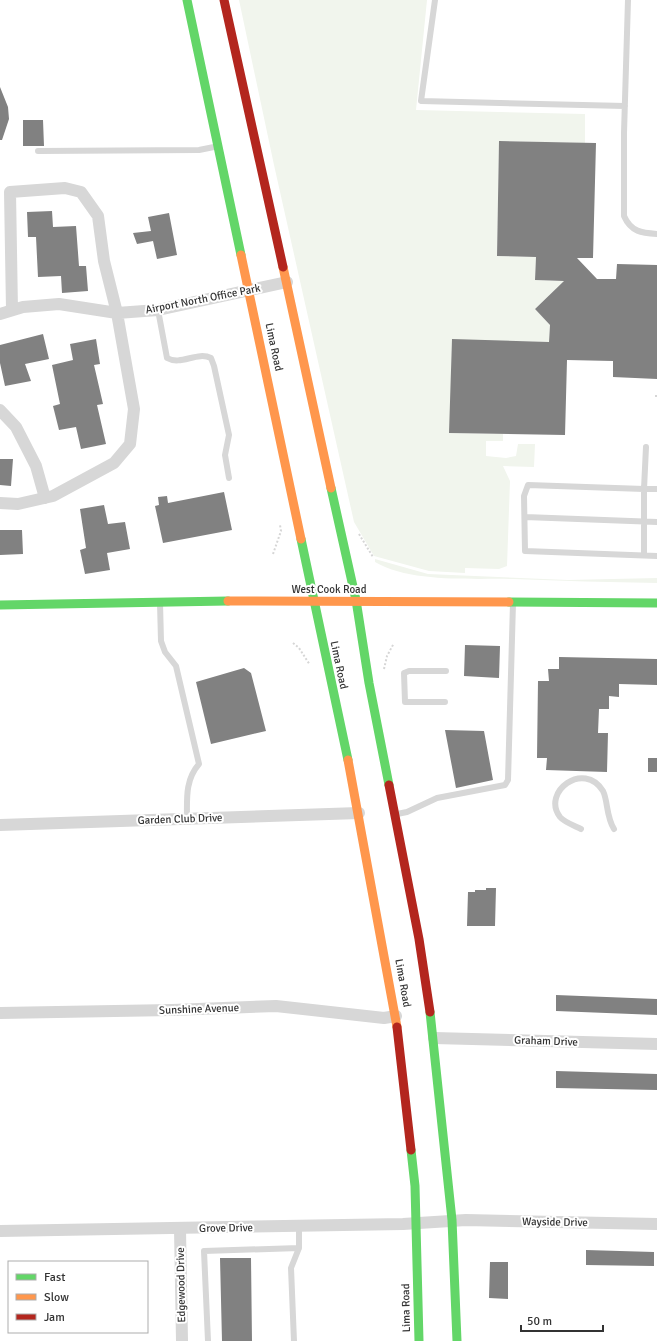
<svg xmlns="http://www.w3.org/2000/svg" width="657" height="1341" font-family="Signika,sans-serif">
	<rect width="100%" height="100%" fill="#fff"/>
	<path fill="#f1f5ed" d="M239 0H427L416 110 585 114V143L499 141 497 256 536 257 535 280 564 281 535 309 550 325 549 342 452 340 450 433 503 434V441H486V456L506 458 516 456 518 444H535L534 467 503 466 510 481 507 566 499 569 465 568V573L429 571 374 556 354 522 274 165Z
		M375 559 428 574 568 580 657 578V583C609 582 561 581 513 579 472 578 411 583 375 562Z"/>
	<path fill="#818181" d="M0 87 8 107 9 119 2 140H0Z
		M23 120H43L44 146H23Z
		M499 141 596 143 593 258H577L597 279H616L617 264 657 265V379L613 377V361L567 360 565 435 449 433 452 339 549 342 550 325 535 309 564 281 535 280 536 257 497 256Z
		M52 211 53 227 76 226 79 266H86L88 291 62 293 61 276 38 277 36 237H28L27 212Z
		M169 213 177 255 157 259 153 241 137 244 133 233 151 231 148 217Z
		M43 334 49 359 25 364 31 381 5 386 0 363V345Z
		M96 339 100 364 94 365 103 404 97 405 106 444 81 449 76 427 59 430 53 406 60 404 52 365 73 360 70 344Z
		M0 459H13L11 486 0 485Z
		M224 492 232 530 163 543 155 506 159 505 158 497 167 496 168 503Z
		M104 505 108 524 125 522 130 549 107 553 110 570 85 574 80 550 86 548 80 509Z
		M0 530H22L23 554 0 555Z
		M465 645 500 646 499 678 464 676Z
		M559 657 657 659V685L619 684V697L609 696V709H599L598 733H608L607 772 546 770 547 758H537L538 681H549L548 669H559Z
		M244 668 251 673 266 731 211 744 196 682Z
		M445 730 484 731 493 780 456 788Z
		M648 758H657V772H648Z
		M486 888H496L495 926H467L468 892H475V890H486Z
		M556 995 657 999V1015L556 1011Z
		M556 1071 657 1074V1090L556 1088Z
		M586 1250 654 1252V1266L586 1265Z
		M220 1258H251L252 1341H222Z
		M490 1262H508V1299L489 1298Z"/>
	<g fill="none" stroke-linecap="round" stroke-linejoin="round">
		<path stroke="#d6d6d6" stroke-width="2" stroke-dasharray="2 2" stroke-linecap="butt" d="M655 396H657
			M359 534 373 557
			M273 554 281 531 280 525
			M293 643 299 648 310 665
			M384 669 387 656 394 643"/>
		<path stroke="#d7d7d7" stroke-width="6" d="M435 0 421 101 625 106
			M628 0 624 133V216C631 232 642 233 657 234
			M38 151 199 150 214 147
			M158 310 167 358C181 366 197 351 211 358L214 366 229 435 225 455 229 478
			M646 447 644 489 528 485 524 496 525 551 657 556
			M525 517 657 522
			M644 555V489H657
			M160 603 161 641 165 652 176 666 199 764C185 780 187 799 187 819
			M445 702H405L404 673 409 671H446
			M397 814 407 812 437 798 505 785 508 780 513 603
			M581 829C575 826 564 822 560 817 541 792 584 760 603 791 608 801 606 816 614 829
			M208 1341 204 1251 299 1248
			M294 1341 291 1268 299 1248V1226"/>
		<path stroke="#d7d7d7" stroke-width="12" d="M0 314 23 307 59 304 117 313 158 310 287 282
			M0 410 16 427 36 466 45 498
			M0 503 18 504 53 496 114 463 130 444 134 409 117 313 104 261 98 216 81 192 65 188 10 192 12 310
			M0 825 359 813
			M0 1013 172 1010 276 1006 384 1018 396 1016
			M434 1038 657 1044
			M180 1229 182 1341
			M0 1231 403 1224 466 1220 657 1224"/>
		<path stroke="#63d668" stroke-width="9" d="M187 0 241 255
			M331 488 356 600 369 683 389 785
			M301 539 348 760
			M509 602 657 603
			M0 605 228 601
			M430 1012 452 1220 457 1341
			M411 1150 415 1186 419 1341"/>
		<path stroke="#ff974d" stroke-width="9" d="M241 255 301 539
			M283 267 331 488
			M228 601 509 602
			M348 760 397 1027"/>
		<path stroke="#b3261e" stroke-width="9" d="M224 0 283 267
			M389 785 419 939 430 1012
			M397 1027 411 1150"/>
	</g>
	<g text-anchor="middle" dominant-baseline="central" stroke-width="4" stroke-linejoin="round" paint-order="stroke">
		<g font-size="11" fill="#333" stroke="#fff">
			<text transform="translate(203 299) rotate(-11)">Airport North Office Park</text>
			<text transform="translate(274 347) rotate(78)">Lima Road</text>
			<text x="329" y="589">West Cook Road</text>
			<text transform="translate(339 665) rotate(78)">Lima Road</text>
			<text transform="translate(180 819) rotate(-2)">Garden Club Drive</text>
			<text transform="translate(403 983) rotate(80)">Lima Road</text>
			<text transform="translate(199 1009) rotate(-2)">Sunshine Avenue</text>
			<text transform="translate(546 1041) rotate(2)">Graham Drive</text>
			<text transform="translate(555 1222) rotate(1)">Wayside Drive</text>
			<text transform="translate(226 1228) rotate(-1)">Grove Drive</text>
			<text transform="translate(181 1285) rotate(-91)">Edgewood Drive</text>
			<text transform="translate(406 1308) rotate(-91)">Lima Road</text>
		</g>
	</g>
	<rect x="8" y="1261" width="140" height="72" fill="#ffffff" stroke="#adadad"/>
	<rect x="16" y="1274" width="20" height="6" fill="#63d668" stroke="#adadad"/>
	<text x="44" y="1281" font-size="12" fill="#333333">Fast</text>
	<rect x="16" y="1294" width="20" height="6" fill="#ff974d" stroke="#adadad"/>
	<text x="44" y="1301" font-size="12" fill="#333333">Slow</text>
	<rect x="16" y="1314" width="20" height="6" fill="#b3261e" stroke="#adadad"/>
	<text x="44" y="1321" font-size="12" fill="#333333">Jam</text>
	<path d="M521 1325v6h82v-6" fill="none" stroke="#333333" stroke-width="2"/>
	<text x="527" y="1325" font-size="12" fill="#333333" stroke="#ffffff" stroke-width="3" paint-order="stroke">50 m</text>
</svg>
